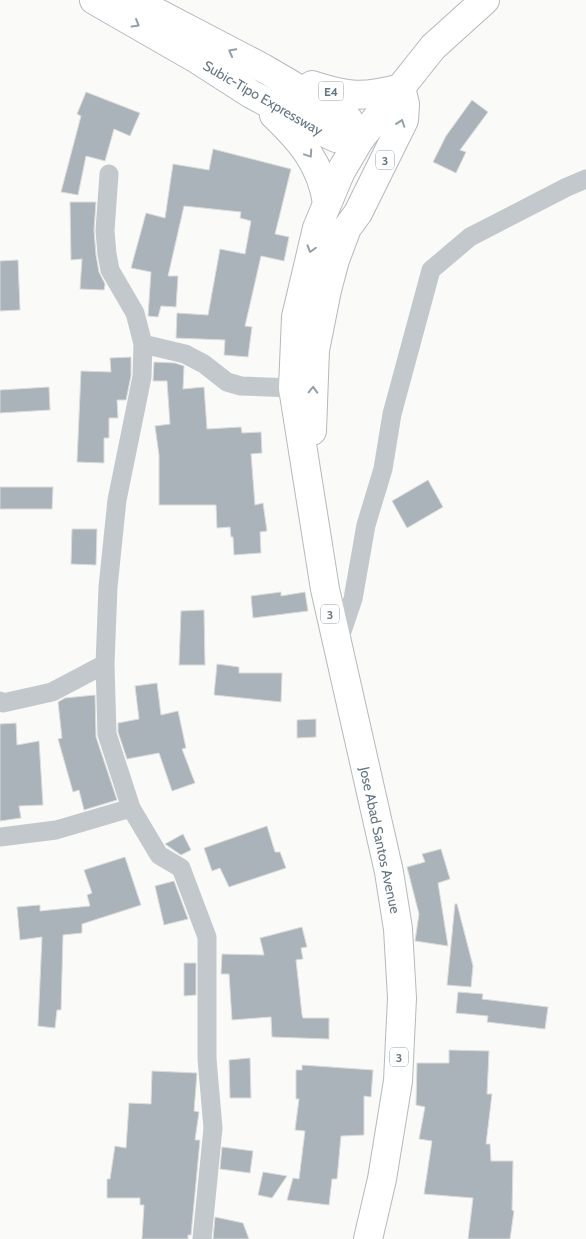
<svg xmlns="http://www.w3.org/2000/svg" width="586" height="1239" font-family="Cabin,sans-serif">
	<rect width="100%" height="100%" fill="#fafaf8"/>
	<path fill="#aab3b9" stroke="#dcdcda" d="M86 92 140 113 130 136 114 129 105 161 86 156 78 195 61 192 81 116 77 114Z
		M472 100 488 112 460 150 466 152 456 173 433 162 446 136Z
		M213 149 291 169 275 234 289 237 284 261 261 256 245 326 252 327 248 357 224 355 225 340 176 338 177 313 208 315 220 249 245 254 251 221 240 218 241 212 184 206 168 276H178L176 307 161 306 158 317 148 316 151 272 131 268 146 213 165 218 173 164 209 170Z
		M70 202H96L94 230 96 255 99 272 105 284 104 290 80 289 82 259 71 260Z
		M18 260 20 310 0 311V261Z
		M131 357V376L126 400H117L118 418H109V438H104V463L77 462 81 371 111 372 110 358Z
		M154 362 175 363 184 366 183 389 204 387 207 429 241 427 242 433 261 432 262 453 251 454 255 505 263 503 267 531 260 532 261 553 234 555 233 537H231L230 527 217 528 216 505H159V455L155 426 170 424 167 381H153Z
		M49 387 50 410 0 413V390Z
		M428 480 443 507 407 528 392 501Z
		M0 487H53L52 509H0Z
		M72 529H97L96 565 71 564Z
		M281 592V596L305 592 308 611 253 618 251 596Z
		M204 610 205 665H179L181 611Z
		M217 664 239 667V673H282L281 702 214 695Z
		M157 683 161 715 178 711 186 748 182 749 195 783 172 791 159 753 127 759 118 732V723L139 719 135 686Z
		M95 695 96 737 117 800 84 810 79 790 73 792 58 739 62 738 58 702 65 698Z
		M316 719V737L297 738V720Z
		M16 723 17 745 39 741 43 805 19 806 21 818 0 821V724Z
		M267 826 275 852H280L286 868 229 887 220 868 212 871 204 848Z
		M183 834 191 850 181 855 165 844Z
		M441 849 450 879 438 883 448 946 415 941 419 914 407 867 425 862 422 854Z
		M125 857 141 905 82 924V933L63 935 61 1010H57L55 1028 38 1026 42 937 20 940 17 907 40 905V911L90 906 87 895 92 893 84 870Z
		M174 881 188 919 164 925 155 886Z
		M455 904H457L473 966 471 987 447 985Z
		M302 927 307 947 301 948 303 959 296 960 302 1015 303 1018H329V1039L272 1037 271 1017 232 1020 229 974H221L222 954 264 955 260 938Z
		M184 963H196V995L184 996Z
		M458 992 483 994 482 999 548 1007 545 1029 487 1022 488 1016 456 1013Z
		M449 1050 489 1051 487 1094H492L486 1144H490L491 1161H513L512 1210 514 1211 510 1239H468L473 1198 424 1194 432 1141 419 1139 425 1107 416 1105 417 1063H449Z
		M250 1058 251 1098H230L229 1060Z
		M302 1065 373 1070 371 1097 364 1096V1135L341 1136 337 1179H332L329 1205 287 1200 293 1178 299 1179 305 1131 295 1130 299 1099H296V1070H302Z
		M152 1071 197 1073 194 1111 199 1112 195 1140H200L191 1235H188V1239H142L144 1205H140V1198H107V1179H110L115 1146 126 1148 129 1103 151 1104Z
		M222 1147 253 1151 250 1173 220 1169Z
		M263 1172 287 1176 272 1198 258 1195Z
		M215 1217 243 1223 249 1239H213Z"/>
	<g fill="none" stroke-linecap="round" stroke-linejoin="round">
		<defs>
			<path id="trunk" d="M312 431 315 350 327 290 335 260 347 228 358 213 404 120 405 104 401 88
				M368 1239 382 1179 398 1081 402 998 398 929 389 872 325 589 293 388 296 317 317 228 341 171 360 139 433 47 485 0"/>
			<path id="motorway" d="M94 0 195 58 251 94 319 130 336 138 360 139
				M133 0 263 68 333 109 348 119 360 139
				M312 85C349 97 363 98 401 88
				M274 115C302 142 321 164 327 203"/>
		</defs>
		<use href="#trunk" stroke="#b4b9bd" stroke-width="30"/>
		<use href="#motorway" stroke="#b4b9bd" stroke-width="30"/>
		<path stroke="#c3c8cc" stroke-width="19" d="M109 174 105 231 107 254 110 270 135 313 143 344 142 377 117 500 108 587 105 664 107 734 131 808 159 855 181 868 207 937V1059L213 1128 202 1239
			M143 344 185 354 204 364 227 382 241 386 293 388
			M338 643 353 599 366 525 383 469 392 414 431 270 470 237 567 187 586 179
			M0 701 3 703 52 692 105 664
			M0 837 56 830 131 808"/>
		<use href="#trunk" stroke="#fff" stroke-width="28"/>
		<use href="#motorway" stroke="#fff" stroke-width="28"/>
	</g>
	<defs><path id="oneway-chevron" d="M-2-3.5L2.5 0L-2 3.5" fill="none" stroke-width="1.6" stroke-linecap="round" stroke-linejoin="round" transform="scale(1.25)"/></defs>
	<g stroke="#939fa8">
		<use href="#oneway-chevron" transform="translate(136 24) rotate(30)"/>
		<use href="#oneway-chevron" transform="translate(232 52) rotate(-152)"/>
		<use href="#oneway-chevron" transform="translate(401 123) rotate(-71)"/>
		<use href="#oneway-chevron" transform="translate(309 154) rotate(56)"/>
		<use href="#oneway-chevron" transform="translate(311 249) rotate(106)"/>
		<use href="#oneway-chevron" transform="translate(313 390) rotate(-88)"/>
	</g>
	<g text-anchor="middle" dominant-baseline="central" stroke-width="5" stroke-linejoin="round" paint-order="stroke">
		<g fill="#fff" stroke="#939fa8" stroke-width="1">
			<rect x="318.5" y="81.5" width="25" height="19" rx="4"/>
			<rect x="376" y="150.5" width="18" height="19" rx="4"/>
			<rect x="321" y="604.5" width="18" height="19" rx="4"/>
			<rect x="390" y="1047.5" width="18" height="19" rx="4"/>
		</g>
		<g font-size="12" font-weight="bold" fill="#657683">
			<text x="331" y="91">E4</text>
			<text x="385" y="160">3</text>
			<text x="330" y="614">3</text>
			<text x="399" y="1057">3</text>
		</g>
		<g font-size="14" fill="#657683" stroke="#fff">
			<text transform="translate(263 98) rotate(30)">Subic-Tipo Expressway</text>
			<text transform="translate(380 840) rotate(78)">Jose Abad Santos Avenue</text>
		</g>
	</g>
</svg>
